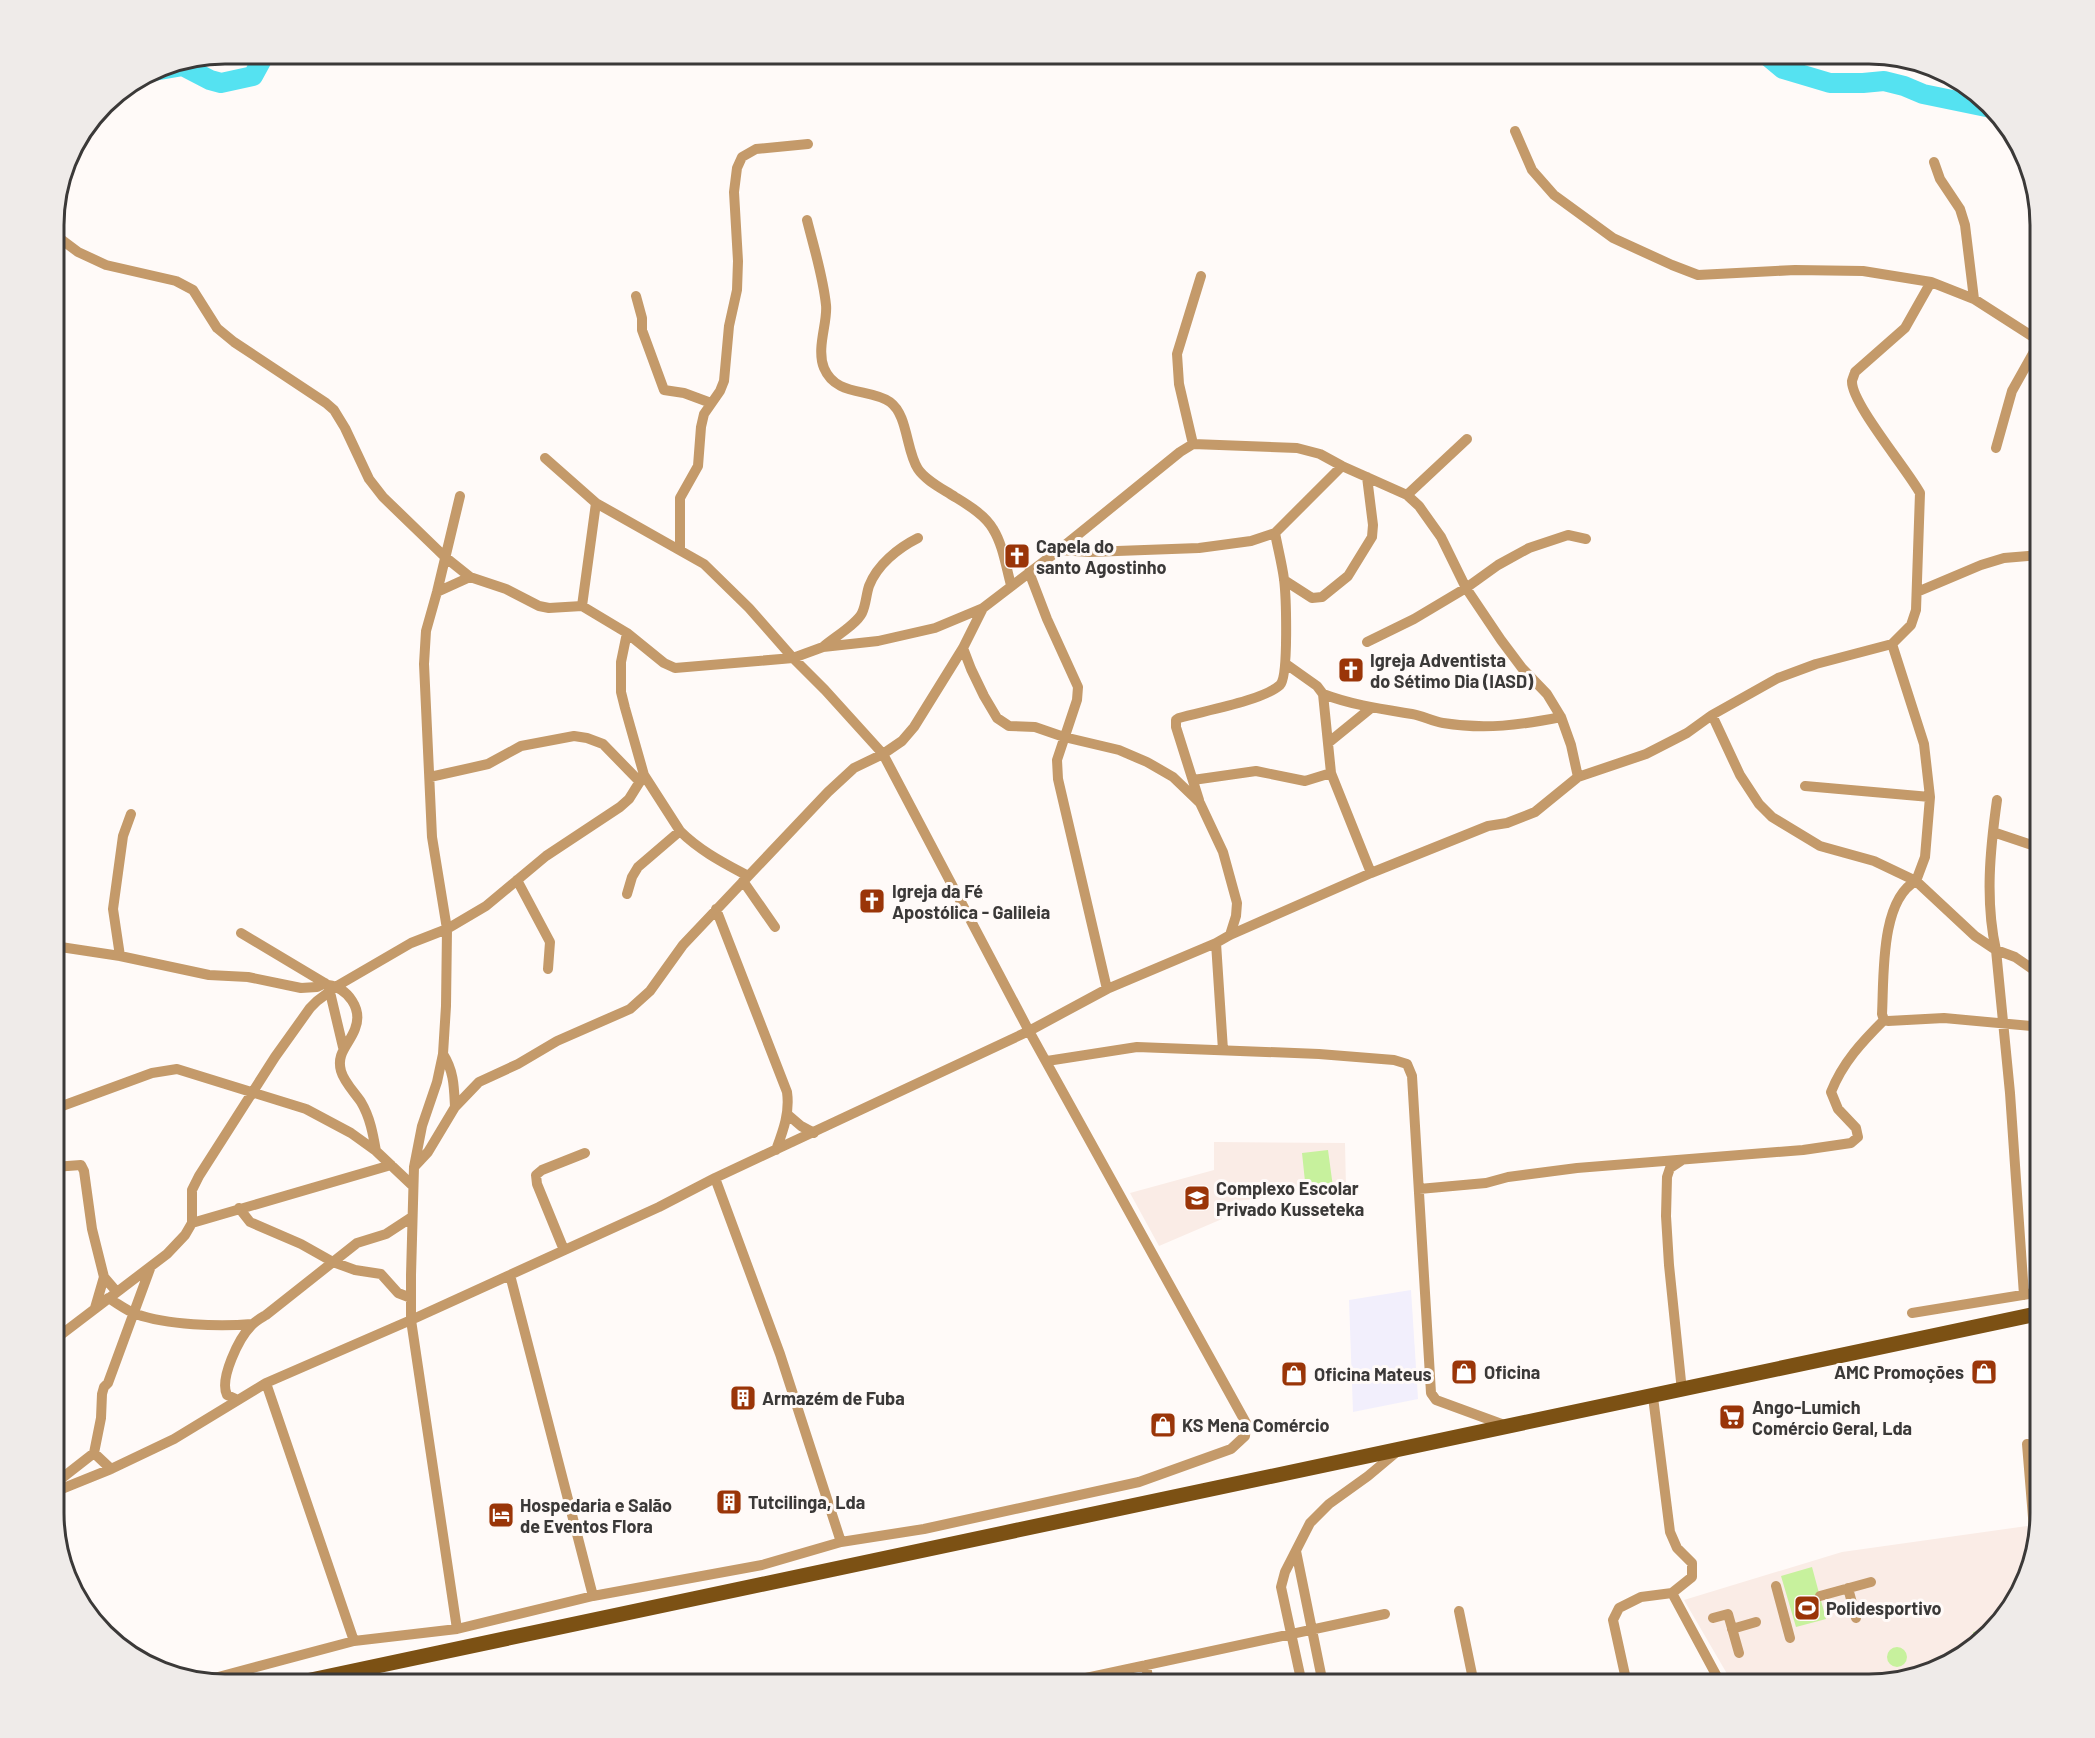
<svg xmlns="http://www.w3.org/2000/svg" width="2095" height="1738" font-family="Barlow,sans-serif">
	<rect width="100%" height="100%" fill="#fffaf8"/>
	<path fill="#faece6" d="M1214 1142 1345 1143 1346 1188 1220 1203 1222 1219 1159 1246 1130 1193 1214 1170Z
		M2027 1526 2031 1564 2028 1578 1998 1626 1935 1671 1870 1684H1733L1684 1600 1842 1552Z"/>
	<path fill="#f2effc" d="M1411 1290 1418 1399 1353 1412 1349 1300Z"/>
	<path fill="#c7f19d" d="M1328 1150 1333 1187 1306 1191 1302 1153Z
		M1812 1567 1826 1619 1796 1627 1781 1576Z
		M1992 1628H1995L1974 1643 1973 1632Z
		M1887 1657a10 10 0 1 1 20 0a10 10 0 1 1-20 0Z"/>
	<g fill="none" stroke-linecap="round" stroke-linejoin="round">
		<path stroke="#55e2f1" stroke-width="20" d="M1765 54 1783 69 1830 83H1863L1884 81 1904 86 1923 94 1991 108
			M154 71 183 66 210 80 221 83 253 76 265 54"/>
		<path stroke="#c49a6a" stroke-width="10" d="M1515 131 1532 170 1554 195 1613 238 1672 265 1698 275 1795 270 1863 271 1931 282 1974 299 2041 342
			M1934 162 1940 179 1960 209 1965 225 1974 299
			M807 220C814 248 823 276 826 305 828 322 816 348 824 368 836 397 870 388 890 402 908 415 906 451 918 469 926 481 943 489 955 497 968 505 985 515 993 529 1003 545 1006 567 1011 585
			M54 234 78 252 106 265 176 281 193 290 217 328 234 342 326 403 334 410 345 428 369 479 383 497 445 557 470 577 506 589 539 606 549 608 582 606 627 633 664 663 675 668 793 658 823 647 878 641 935 628 983 608
			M636 296 642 318V330L664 390 684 393 711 403
			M1193 444 1179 384 1177 354 1201 276
			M1996 448 2012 391 2040 341
			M545 458 596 503 704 564 749 608 793 658 825 690 883 754 1029 1031 1246 1423 1245 1436 1231 1449 1139 1482 924 1529 841 1542 780 1354 715 1178
			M1407 495 1467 439
			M680 549V498L698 466 701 427 704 414 720 391 724 381 729 326 737 290 738 261 734 192 737 168 742 157 756 149 808 144
			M1059 550 1090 552 1199 548 1251 541 1275 533 1342 466
			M1029 572 1047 619 1078 687 1077 700 1057 760 1058 779 1107 989
			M1284 580 1312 598 1322 597 1348 576 1372 537 1373 525 1367 477
			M437 592 470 577
			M1917 592 1981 565 2004 558 2041 555
			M582 606 596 503
			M627 633 621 662V692L625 708 644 775 680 831C700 851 724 863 748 876
			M1367 642 1414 619 1466 588 1498 565 1529 548 1568 535 1586 539
			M1892 644 1924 744 1930 797 1925 857 1916 881C1880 900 1884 978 1882 1014L1884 1020 1888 1021 1944 1018 2041 1027
			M823 647C833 638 856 625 862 613 866 605 866 595 869 586 877 565 898 548 918 538
			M963 648 971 669 984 696 997 718 1009 726 1035 727 1064 737 1119 750 1147 762 1173 777 1200 803 1223 852 1237 903 1236 916 1230 935
			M1286 664 1317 686 1323 694 1331 773 1371 873
			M1323 694C1352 705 1381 709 1412 714 1423 716 1432 721 1443 723 1485 730 1521 725 1561 717
			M1712 715 1740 775 1759 804 1772 817 1820 846 1874 861 1916 881 1975 936 1996 950 2015 957 2041 975
			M1328 743 1371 708
			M430 777 488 764 521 746 574 736 587 738 603 744 640 782
			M1193 780 1256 771 1305 781 1331 773
			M1805 786 1930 797
			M1199 800 1176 727V720L1179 718C1203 711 1262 701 1280 685 1289 676 1286 595 1284 579 1282 564 1278 549 1275 533
			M1997 800C1990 850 1985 901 1996 950L2010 1093 2024 1295
			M1993 832 2041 848
			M517 880 550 942 548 969
			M743 881 775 927
			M627 894 632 877 638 867 680 831
			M716 909 787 1092C790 1113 783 1131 776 1150
			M241 933 328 985C348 988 363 1009 355 1029 349 1045 336 1053 341 1071 344 1082 355 1093 361 1102 370 1117 373 1134 376 1151
			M1216 943 1223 1050
			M54 946 120 956 209 975 248 977 301 988 317 987 325 983
			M120 956 113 909 123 836 131 814
			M329 988 343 1047
			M443 1054C454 1071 454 1087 455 1107
			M1047 1061 1137 1047 1319 1054 1394 1060 1407 1064 1412 1076 1431 1393 1436 1400 1507 1426
			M54 1109 152 1073 177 1069 306 1109 351 1133 376 1151 413 1186
			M787 1114 801 1126 814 1133
			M54 1167 81 1165 84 1171 92 1229 104 1277 116 1291
			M414 1167 428 1152 455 1107 479 1082 518 1064 557 1041 630 1009 650 991 683 945 828 792 854 768 883 754 902 741 914 727 963 648 983 608 1059 550 1180 452 1193 444 1297 448 1320 454 1342 466 1407 495 1419 506 1441 537 1466 588 1501 640 1522 668 1547 694 1561 717 1571 745 1578 777
			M1419 1189 1486 1183 1508 1177 1577 1168 1803 1150 1851 1143 1858 1137 1856 1128 1838 1109 1831 1092C1843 1062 1862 1042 1884 1020
			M239 1208 250 1222 301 1244 333 1262 355 1270 381 1274 398 1293 411 1298
			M192 1223 391 1165
			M564 1250 537 1184 536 1175 542 1170 585 1153
			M510 1275 593 1596
			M108 1298C117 1303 127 1311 136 1314 167 1325 219 1327 252 1324
			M95 1308 104 1277
			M1912 1313 2041 1292
			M54 1340 167 1254 185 1235 192 1223V1190L199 1176 275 1057 310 1008 317 1001 337 986 411 943 447 929 486 906 546 856 620 807 629 799 644 775
			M266 1383 354 1641
			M1682 1391 1669 1265 1666 1216 1667 1177 1670 1168 1682 1160
			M238 1400 227 1395C219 1379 239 1338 251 1326 255 1321 261 1318 266 1315L357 1243 386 1234 412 1217
			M2036 1446 2041 1292
			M94 1453 111 1469
			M54 1486 62 1478 94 1453 101 1418 102 1394 104 1387 108 1383 151 1266
			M54 1492 111 1469 174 1439 266 1383 411 1320 659 1207 715 1178 1029 1031 1107 989 1216 943 1230 935 1371 873 1488 826 1507 823 1535 812 1578 777 1646 754 1687 733 1712 715 1778 678 1816 664 1892 644 1911 625 1916 610 1920 493C1907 469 1851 403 1852 381 1852 380 1855 373 1855 372L1905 328 1931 282
			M2035 1542 2027 1444 2041 1446
			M1296 1551 1323 1684
			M1776 1586 1790 1638
			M1848 1588 1856 1618
			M1672 1593 1721 1684
			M1820 1596 1871 1582
			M1459 1611 1474 1684
			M1713 1618 1728 1614 1739 1653
			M457 1629 411 1320V1275L414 1167 422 1126 437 1082 443 1054 446 1006 447 929 432 837 424 664 426 631 437 592 460 496
			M1732 1629 1756 1622
			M1146 1665 1149 1684
			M372 1666 376 1684
			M351 1671 354 1684
			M207 1680 354 1641 457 1629 593 1596 762 1565 841 1542
			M1058 1684 1385 1614
			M1302 1684 1281 1587 1285 1572 1310 1523 1329 1504 1368 1476 1399 1450
			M1627 1684 1613 1620 1619 1608 1641 1597 1672 1593 1692 1577V1563L1677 1548 1670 1532 1653 1397"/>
		<path stroke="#7c5114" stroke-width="15" d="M292 1684 2041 1313"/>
	</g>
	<defs>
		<symbol id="church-square" viewBox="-11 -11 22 22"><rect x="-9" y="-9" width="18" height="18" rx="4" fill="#9a3508" stroke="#fffaf8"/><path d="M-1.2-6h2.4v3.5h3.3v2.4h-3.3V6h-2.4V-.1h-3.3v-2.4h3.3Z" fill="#fff"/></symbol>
		<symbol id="school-square" viewBox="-11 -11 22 22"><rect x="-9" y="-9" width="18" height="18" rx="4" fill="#9a3508" stroke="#fffaf8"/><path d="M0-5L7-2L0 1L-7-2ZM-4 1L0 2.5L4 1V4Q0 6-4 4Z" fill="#fff"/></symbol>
		<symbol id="shop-square" viewBox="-11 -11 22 22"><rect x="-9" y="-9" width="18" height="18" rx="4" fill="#9a3508" stroke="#fffaf8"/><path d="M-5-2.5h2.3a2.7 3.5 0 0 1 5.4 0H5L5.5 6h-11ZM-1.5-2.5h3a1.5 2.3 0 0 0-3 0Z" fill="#fff"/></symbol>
		<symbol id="building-square" viewBox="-11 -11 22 22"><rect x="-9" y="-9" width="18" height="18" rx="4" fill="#9a3508" stroke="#fffaf8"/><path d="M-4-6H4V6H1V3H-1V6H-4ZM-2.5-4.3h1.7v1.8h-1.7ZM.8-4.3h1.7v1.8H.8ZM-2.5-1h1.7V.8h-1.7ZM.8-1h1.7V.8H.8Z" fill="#fff"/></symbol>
		<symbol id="supermarket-square" viewBox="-11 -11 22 22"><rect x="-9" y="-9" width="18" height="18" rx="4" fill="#9a3508" stroke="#fffaf8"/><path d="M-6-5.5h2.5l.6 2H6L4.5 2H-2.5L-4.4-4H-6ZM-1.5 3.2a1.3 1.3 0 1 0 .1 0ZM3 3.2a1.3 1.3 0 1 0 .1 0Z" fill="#fff"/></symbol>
		<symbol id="hotel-square" viewBox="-11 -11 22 22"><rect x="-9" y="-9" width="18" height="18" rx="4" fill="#9a3508" stroke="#fffaf8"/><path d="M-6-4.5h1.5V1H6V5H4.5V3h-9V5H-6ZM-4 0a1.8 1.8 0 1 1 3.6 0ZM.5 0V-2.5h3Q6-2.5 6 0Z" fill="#fff"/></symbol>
		<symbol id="stadium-square" viewBox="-11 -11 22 22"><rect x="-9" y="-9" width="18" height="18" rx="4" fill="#9a3508" stroke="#fffaf8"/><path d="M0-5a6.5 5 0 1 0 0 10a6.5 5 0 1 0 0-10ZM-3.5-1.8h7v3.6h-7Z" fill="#fff"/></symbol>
	</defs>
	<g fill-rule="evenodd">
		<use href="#church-square" x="1002" y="541" width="30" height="30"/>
		<use href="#church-square" x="1336" y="655" width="30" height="30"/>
		<use href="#church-square" x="857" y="886" width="30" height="30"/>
		<use href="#school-square" x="1182" y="1183" width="30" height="30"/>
		<use href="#shop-square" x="1449" y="1357" width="30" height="30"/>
		<use href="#shop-square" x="1969" y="1357" width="30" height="30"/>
		<use href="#shop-square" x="1279" y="1359" width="30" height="30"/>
		<use href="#building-square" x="728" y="1383" width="30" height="30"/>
		<use href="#supermarket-square" x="1717" y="1402" width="30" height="30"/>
		<use href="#shop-square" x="1148" y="1410" width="30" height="30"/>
		<use href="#building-square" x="714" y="1487" width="30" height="30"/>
		<use href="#hotel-square" x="486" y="1500" width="30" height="30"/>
		<use href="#stadium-square" x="1792" y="1593" width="30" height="30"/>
	</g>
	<g text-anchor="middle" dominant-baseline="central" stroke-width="6" stroke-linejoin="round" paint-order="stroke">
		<g font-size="18" font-weight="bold" fill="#3b3938" stroke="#fffaf8" text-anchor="start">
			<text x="1036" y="546">Capela do<tspan x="1036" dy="21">santo Agostinho</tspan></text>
			<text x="1370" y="660">Igreja Adventista<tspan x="1370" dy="21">do Sétimo Dia (IASD)</tspan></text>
			<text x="892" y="891">Igreja da Fé<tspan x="892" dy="21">Apostólica - Galileia</tspan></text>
			<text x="1216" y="1188">Complexo Escolar<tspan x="1216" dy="21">Privado Kusseteka</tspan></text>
			<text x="1484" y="1372">Oficina</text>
			<text x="1964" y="1372" text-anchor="end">AMC Promoções</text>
			<text x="1314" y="1374">Oficina Mateus</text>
			<text x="762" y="1398">Armazém de Fuba</text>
			<text x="1752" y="1407">Ango-Lumich<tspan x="1752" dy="21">Comércio Geral, Lda</tspan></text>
			<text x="1182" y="1425">KS Mena Comércio</text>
			<text x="748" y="1502">Tutcilinga, Lda</text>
			<text x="520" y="1505">Hospedaria e Salão<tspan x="520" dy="21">de Eventos Flora</tspan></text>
			<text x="1826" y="1608">Polidesportivo</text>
		</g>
	</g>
	<path d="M0 0H2095V1738H0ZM225 64H1869A161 161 0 0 1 2030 225V1513A161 161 0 0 1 1869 1674H225A161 161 0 0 1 64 1513V225A161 161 0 0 1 225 64Z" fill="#efebe9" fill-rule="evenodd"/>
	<path fill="none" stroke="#3b3938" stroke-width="3" d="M225 64H1869A161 161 0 0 1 2030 225V1513A161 161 0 0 1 1869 1674H225A161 161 0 0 1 64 1513V225A161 161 0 0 1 225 64Z"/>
</svg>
